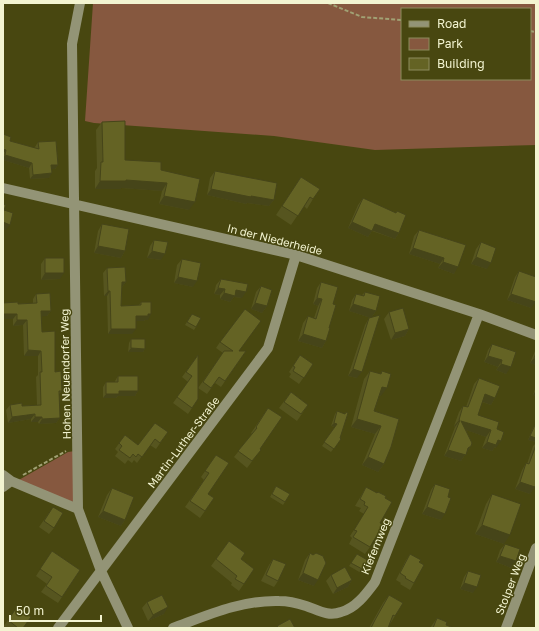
<svg xmlns="http://www.w3.org/2000/svg" width="539" height="631" font-family="'Golos Text',sans-serif">
	<rect width="100%" height="100%" fill="#484710"/>
	<path fill="#86583f" fill-rule="evenodd" d="M93 3H536V145L375 150 274 136 94 123 85 121ZM402 9H530V79H402Z
		M75 451V503L17 481 68 452Z"/>
	<g fill="none" stroke-linecap="round" stroke-linejoin="round">
		<path stroke="#a1a174" stroke-width="2" stroke-dasharray="4 2" stroke-linecap="butt" d="M328 3 362 17 402 20
			M530 31 536 32
			M23 475 66 451"/>
		<path stroke="#939476" stroke-width="10" d="M80 3 72 44 78 509 101 571 128 628
			M3 188 296 255 479 314 536 335
			M3 475 11 481
			M3 487 11 481 78 509
			M58 628 268 348 296 255
			M173 628C208 615 241 600 279 601 288 601 297 603 306 606 318 610 328 617 341 612 356 608 366 594 375 582L479 314
			M506 628 536 548"/>
	</g>
	<path fill="#56551f" d="M102 122 125 160 161 170 189 210 159 204 162 191 121 188V189H95V171L97 168 96 130Z
		M10 141 35 148V147L38 142 58 165 55 169H52L49 178 30 179 29 168 3 160V154Z
		M215 171 274 200 269 206 247 203 246 204 207 195 210 178Z
		M301 177 313 199 307 209 304 206 291 225 276 215Z
		M363 198 396 213 397 211 399 233 395 239 372 231 368 237 348 228 358 205Z
		M102 224 125 251 121 258 94 253 98 231Z
		M419 230 466 245 454 274 438 268 440 264 409 254 414 236Z
		M154 240 161 260 147 258 150 246Z
		M481 242 487 269 471 264 476 249Z
		M45 258 60 279 41 280V264Z
		M182 259 193 287 174 283 177 265Z
		M107 268 126 282 122 287 121 306 139 305 141 302 148 320H145L144 321H136L132 334H108L107 296H104L103 273Z
		M519 271 531 308 507 300 515 277Z
		M221 279 242 298 234 297 230 302 220 299V295L214 294 216 285Z
		M321 282 333 304 326 341 322 348 298 341 303 323 308 316 314 318 318 306 313 304 317 288Z
		M261 286 267 306 262 313 251 309 256 292Z
		M365 292 376 311 371 318 349 311 352 300 356 294 362 295Z
		M36 294 51 311 47 316H41L42 332 62 391 59 394 60 418 56 423 39 424 38 422H31V419L8 423 6 410 10 405 22 406 37 405 36 377 38 375V356H24L23 325 13 326V319H3V303L18 304 33 303V299Z
		M389 312 409 329 405 336 391 340 384 319Z
		M190 317 196 327 194 330 185 325Z
		M369 318 357 378 348 376 365 325Z
		M131 339 145 349 143 352H128L129 343Z
		M220 342 239 351H246L221 387 215 383 207 394 198 388 223 353 216 348Z
		M492 344 516 352 506 374 496 370 498 367 484 362 488 350Z
		M536 349V365L530 363 535 351Z
		M198 355V399L188 414 173 403 188 382 182 377Z
		M300 355 313 364 299 384 289 377 291 374 289 372Z
		M370 371 380 374 382 371 381 396H379L374 411 399 419 384 464 378 472 362 465 375 434 351 427 364 379Z
		M118 376 138 391 135 396H118L116 398H103V387L106 382H115V381Z
		M479 378 495 398 491 405 482 402 478 415 497 429 496 448 495 447 492 451 482 448 486 437 466 430 471 446 461 461 444 456 455 427 454 426 459 412 463 406 466 407 474 384Z
		M536 386V396L533 395Z
		M291 392 308 405 297 421 279 408Z
		M268 408 260 449 256 456 247 468 234 457 252 434 251 433Z
		M337 411 340 438 341 439 331 452 322 446 335 427 331 426 335 414Z
		M535 425 536 442 528 440 533 428Z
		M168 432 156 449 150 445 137 463 134 460 132 463 128 460 125 464 115 456 118 452 115 449 125 435 138 445Z
		M536 443V484L530 494 515 489 522 470 526 463 527 464 533 446Z
		M216 455 208 494 214 498 200 518 185 507 204 480 201 477Z
		M435 484 448 497 441 520 422 514 431 490Z
		M276 486 285 502 283 505 270 497Z
		M366 487 385 498 380 523 370 547 365 554 349 544 352 538 350 536 364 514 359 511 361 508 355 506 362 494Z
		M112 488 125 520 121 526 98 517 107 495Z
		M492 494 504 544 475 534 486 504Z
		M53 507 54 528 49 534 39 527Z
		M229 541 241 559 254 569 239 591 231 585 232 583 211 566Z
		M505 544 516 561 511 568 496 562 500 550Z
		M52 551 80 570 58 603 41 592 47 584 36 576Z
		M310 553 314 586 298 580 305 560Z
		M357 554 369 561 361 573 349 566Z
		M410 554 419 562 414 583 410 590 400 584 401 583 396 580 406 560Z
		M273 559 278 581 274 587 261 581 269 565Z
		M468 571 473 593 460 589 464 577Z
		M331 575 352 580 348 587 333 594 326 581Z
		M389 595 395 616 390 624 388 628H369L383 603Z
		M147 602 164 614 148 621 142 608Z
		M17 607 24 628H5L3 627Z
		M437 618 446 625 454 628H430Z"/>
	<path fill="#464519" d="M3 149 6 150 3 154Z
		M5 155 32 163 29 168 3 160V158Z
		M51 165H58L55 169H48Z
		M52 173 49 178 30 179 33 175Z
		M126 180 167 183 162 191 121 188V189H95L100 181Z
		M211 189 251 196 274 200 269 206 247 203 246 204 207 195Z
		M164 196 195 202 189 210 159 204Z
		M3 222 10 225 6 230H3Z
		M352 222 372 231 368 237 348 228Z
		M375 224 399 233 395 239 371 230Z
		M98 246 125 251 121 258 94 253Z
		M413 248 444 258 440 264 409 254Z
		M152 251 165 254 161 260 147 258Z
		M476 257 491 263 487 269 471 264Z
		M443 262 458 267 454 274 438 268Z
		M45 273H64L60 279 41 280Z
		M178 277 197 281 193 287 174 283Z
		M122 282H126L122 287H118Z
		M218 288 225 289 220 295 214 294Z
		M236 290 246 292 242 298 234 297 230 302 220 299 224 293Z
		M108 291H110L107 296H104Z
		M511 294 536 302 531 308 507 300Z
		M317 298 322 299 318 306 313 304Z
		M255 303 267 306 262 313 251 309Z
		M353 304 376 311 371 318 349 311Z
		M41 311H51L47 316 38 317Z
		M3 314H17L13 319H3Z
		M151 314 148 320H145L144 321H132L136 316Z
		M17 320H27L23 325 13 326Z
		M111 329H136L132 334H108Z
		M409 329 405 336 391 340 395 333Z
		M303 334 326 341 322 348 298 341Z
		M131 348 145 349 143 352H128Z
		M28 350 41 351 38 356H24Z
		M488 356 502 360 498 367 484 362Z
		M534 358 536 359V365L530 363Z
		M501 364 511 367 506 374 496 370Z
		M353 369 362 372 357 378 348 376Z
		M382 387 387 388 381 396 376 395Z
		M536 390V396L533 395Z
		M119 391H138L135 396H118L116 398H103L106 394Z
		M485 394 495 398 491 405 480 401Z
		M35 414 31 419 8 423 12 417Z
		M35 417H42L38 422H31Z
		M60 418 56 423 39 424 42 419Z
		M357 419 381 426 375 434 351 427Z
		M459 420H460L455 427 454 426Z
		M461 421 491 430 486 437 457 427Z
		M334 423 337 424 335 427 331 426Z
		M530 436 536 438V442L528 440Z
		M498 440 501 441 496 448 495 447 492 451 482 448 487 442Z
		M471 446 461 461 444 456 448 450 468 448Z
		M368 457 384 464 378 472 362 465Z
		M520 482 535 487 530 494 515 489Z
		M427 507 445 514 441 520 422 514Z
		M103 511 125 520 121 526 98 517Z
		M482 525 510 535 504 544 475 534Z
		M500 556 516 561 511 568 496 562Z
		M303 573 318 580 314 586 298 580Z
		M352 580 348 587 333 594 337 588Z
		M464 583 477 587 473 593 460 589Z
		M168 607 164 614 148 621 153 615Z"/>
	<path fill="#646324" stroke="#464519" d="M125 121V160L161 162V170L200 179 195 202 164 196 167 183 126 180V181H100L101 162H103L102 122Z
		M3 134 11 137 10 141 39 149 38 142 56 141 58 165H51L52 173 33 175 32 163 5 155 6 150 3 149Z
		M215 171 277 183 274 200 251 196V197L211 189Z
		M301 177 320 189 313 199 310 197 298 216 282 206Z
		M363 198 396 213 397 211 406 215 399 233 375 224 372 231 352 222Z
		M3 204 6 205 4 210 13 213 10 225 3 222Z
		M102 224 129 229 125 251 98 246Z
		M419 230 466 245 458 267 443 262 444 258 413 248Z
		M154 240 168 242 165 254 152 251Z
		M481 242 496 248 491 263 476 257Z
		M45 258H64V273H45Z
		M182 259 201 263 197 281 178 277Z
		M125 267 126 282H122L121 306 141 305V302H151V314H148V316H136V329H111L110 291H108L107 268Z
		M519 271 536 277V302L511 294Z
		M221 279 248 284 246 292 236 290 235 296 224 293 225 289 218 288Z
		M321 282 338 287 333 304 336 305 329 328H330L326 341 303 334 308 316 316 319 322 299 317 298Z
		M261 286 272 290 267 306 255 303Z
		M365 292 380 296 376 311 353 304 356 294 364 296Z
		M50 293 51 311H41L42 332 55 331V372L61 371 62 391H59L60 418 42 419V417H35V414L12 417 10 405 22 403V406L41 405 40 372H42L41 351 28 350 27 320H17V314H3V303L18 302V304L37 303 36 294Z
		M403 308 409 329 395 333 389 312Z
		M245 309 261 321 239 351H246L225 381 219 377 211 388 203 382 224 351H233L220 342Z
		M192 314 201 318 196 327 187 322Z
		M380 315 362 372 353 369 369 318Z
		M131 339H145V349L131 348Z
		M492 344 516 352 511 367 501 364 502 360 488 356Z
		M536 353V359L534 358Z
		M198 355V399L192 408 177 397 192 376 186 372Z
		M300 355 313 364 304 378 293 371 295 367 293 366Z
		M370 371 381 374 382 371 391 374 387 388 382 387 374 411 399 419 391 447 384 464 368 457 381 426 357 419Z
		M118 376H138V391H119V394H106V382H118Z
		M479 378 500 386 495 398 485 394 478 415 499 422 497 429 504 432 501 441 498 440 496 445 487 442 491 430 461 421 472 443 471 446 468 448 466 455 448 450 460 420H459L463 406 468 407Z
		M291 392 308 405 301 414 284 402Z
		M268 408 282 417 260 449 261 450 252 461 238 451 257 428 256 427Z
		M337 411 345 414 346 412 348 413 340 438 341 439 334 449 324 442 337 424 334 423Z
		M155 423 168 432 160 443 155 439 142 457 138 454 136 457 133 454 130 458 119 450 122 446 119 443 125 435 138 445Z
		M535 425H536V438L530 436Z
		M536 445V484L535 487 520 482 526 463 529 464Z
		M216 455 229 463 208 494 214 498 205 511 190 501 209 473 205 471Z
		M435 484 450 489 448 497 451 498 445 514 427 507Z
		M276 486 290 494 285 502 272 494Z
		M366 487 377 493 378 492 386 496 385 498 392 502 380 523 383 525 370 547 353 537 357 531 354 530 368 507 364 505 365 502 360 499Z
		M112 488 134 497 125 520 103 511Z
		M492 494 521 504 510 535 482 525Z
		M53 507 63 513 54 528 44 521Z
		M229 541 245 553 241 559 254 569 244 584 235 579 237 576 216 559Z
		M505 544 520 549 516 561 500 556Z
		M52 551 80 570 62 597 46 586 52 577 40 569Z
		M310 553 313 555 316 553 323 556 326 563 318 580 303 573Z
		M357 554 369 561 364 570 351 563Z
		M410 554 421 560 419 562 424 565 414 583 405 578 406 577 400 573Z
		M273 559 286 564 278 581 266 575Z
		M345 567 352 580 337 588 331 575Z
		M468 571 481 575 477 587 464 583Z
		M162 595 168 607 153 615 147 602Z
		M389 595 403 603 395 616 393 615 388 628H371L375 620Z
		M17 607 31 617 23 628H18L8 620Z
		M437 618 447 622 446 625 454 628H433Z
		M290 619 295 628H279L277 626Z"/>
	<g text-anchor="middle" dominant-baseline="central" stroke-width="3" stroke-linejoin="round" paint-order="stroke">
		<g font-size="11" fill="#f3f4d1" stroke="#484710">
			<text transform="translate(275 239) rotate(14)">In der Niederheide</text>
			<text transform="translate(65 374) rotate(-91)">Hohen Neuendorfer Weg</text>
			<text transform="translate(183 442) rotate(-53)">Martin-Luther-Straße</text>
			<text transform="translate(375 546) rotate(-68)">Kiefernweg</text>
			<text transform="translate(510 584) rotate(-69)">Stolper Weg</text>
		</g>
	</g>
	<rect width="539" height="631" fill="none" stroke="#f3f4d1" stroke-width="8"/>
	<rect x="401" y="8" width="130" height="72" fill="#484710" stroke="#8c8c5d"/>
	<rect x="409" y="21" width="20" height="6" fill="#939476" stroke="#8c8c5d"/>
	<text x="437" y="28" font-size="12" fill="#f3f4d1">Road</text>
	<rect x="409" y="38" width="20" height="12" fill="#86583f" stroke="#8c8c5d"/>
	<text x="437" y="48" font-size="12" fill="#f3f4d1">Park</text>
	<rect x="409" y="58" width="20" height="12" fill="#646324" stroke="#8c8c5d"/>
	<text x="437" y="68" font-size="12" fill="#f3f4d1">Building</text>
	<path d="M10 615v6h91v-6" fill="none" stroke="#f3f4d1" stroke-width="2"/>
	<text x="16" y="615" font-size="12" fill="#f3f4d1" stroke="#484710" stroke-width="3" paint-order="stroke">50 m</text>
</svg>
